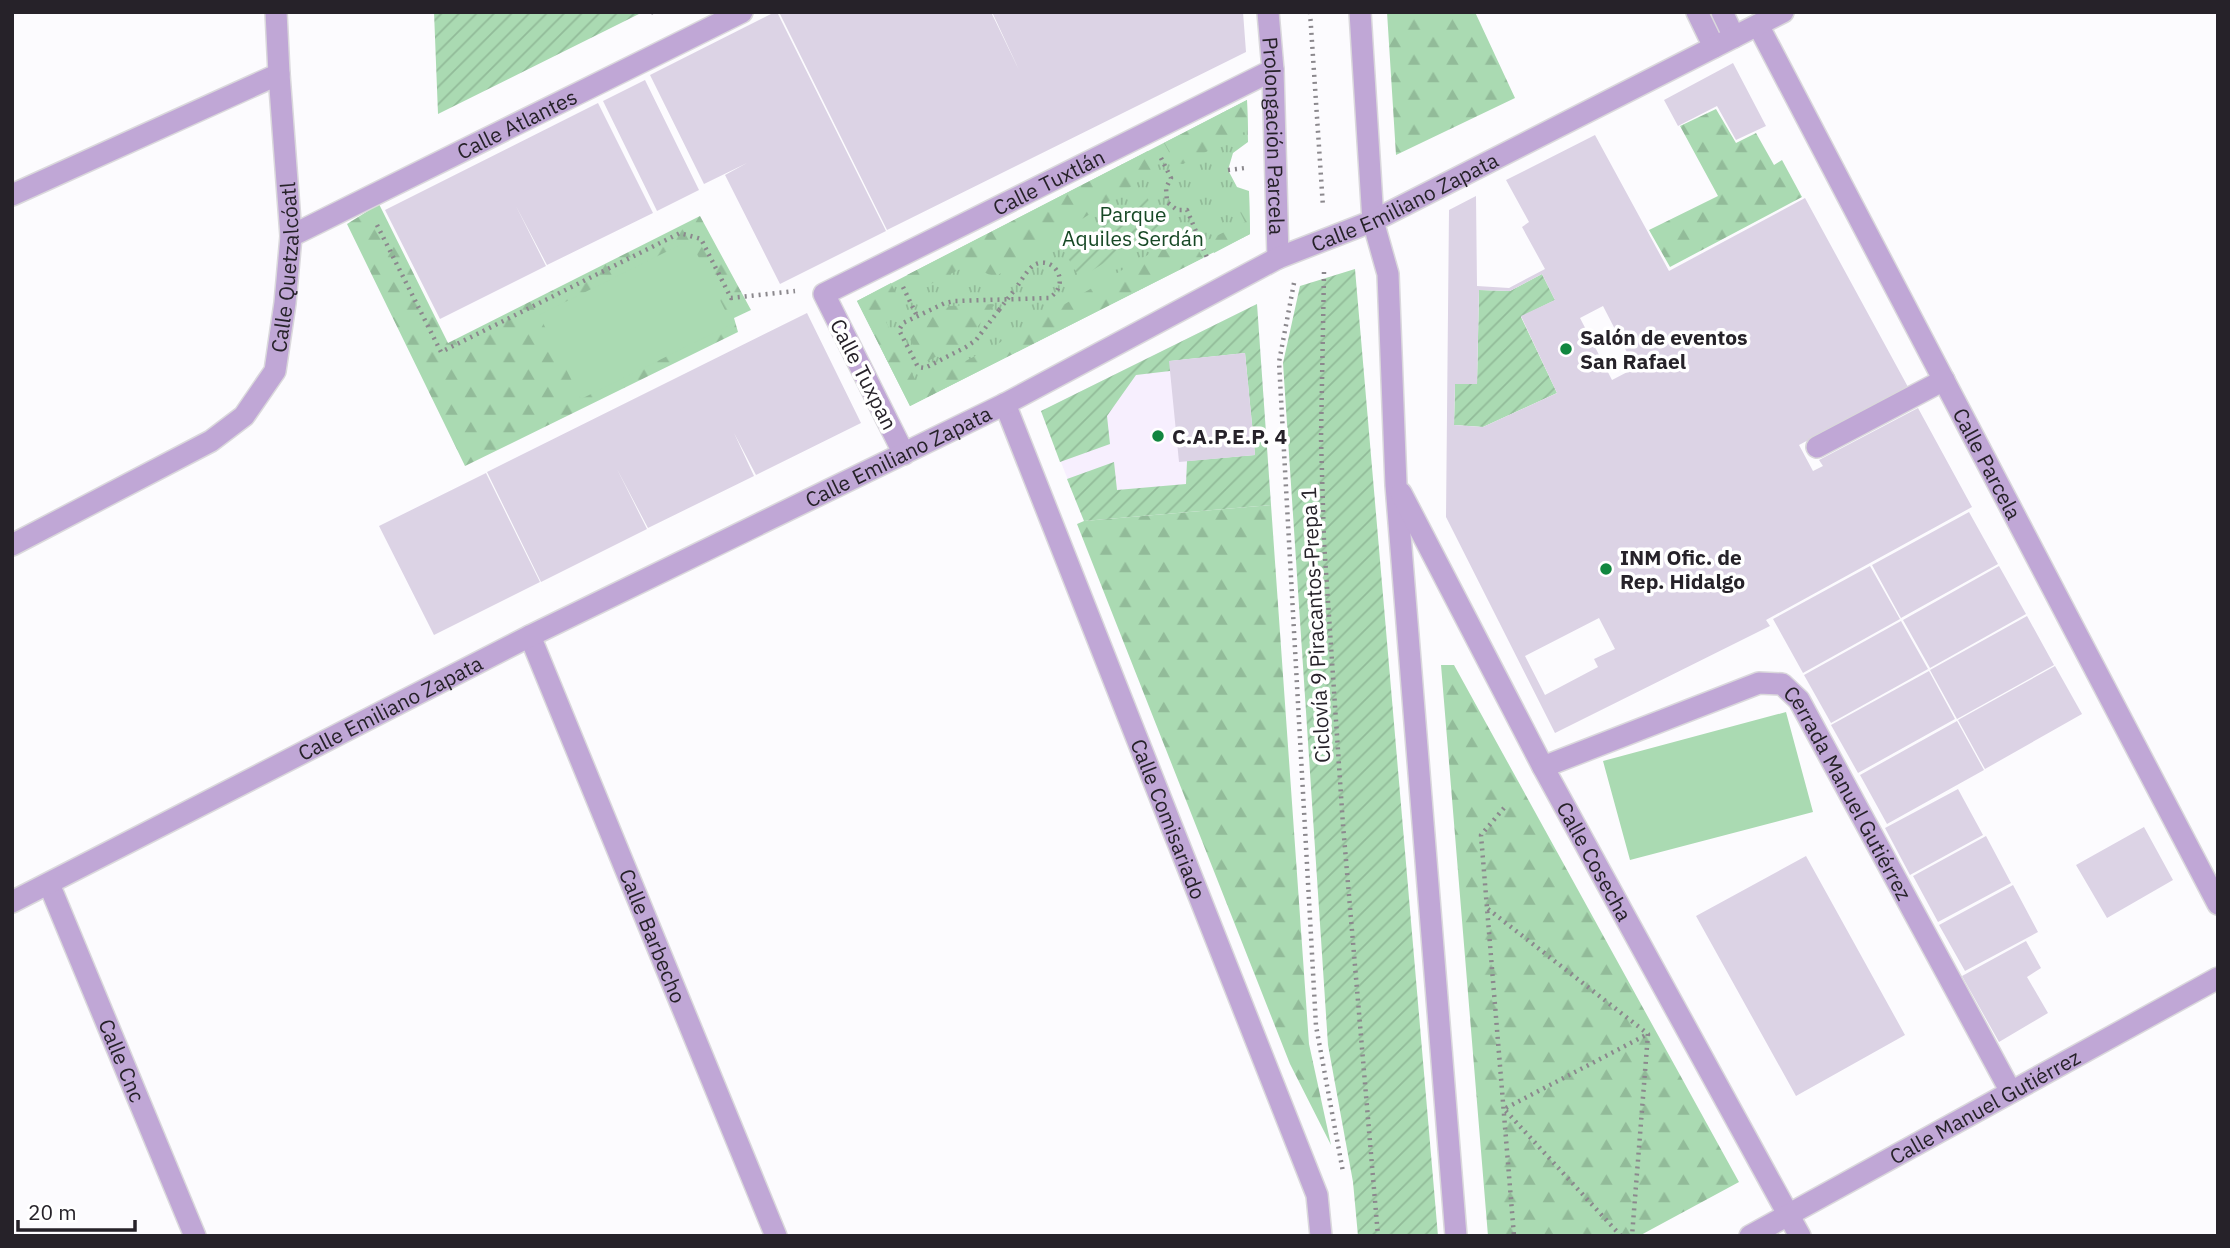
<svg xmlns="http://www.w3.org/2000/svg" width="2230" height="1248" font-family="'IBM Plex Sans',sans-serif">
	<defs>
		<pattern id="grass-tufts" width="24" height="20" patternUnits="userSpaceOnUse" patternTransform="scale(1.75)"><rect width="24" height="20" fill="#aadab2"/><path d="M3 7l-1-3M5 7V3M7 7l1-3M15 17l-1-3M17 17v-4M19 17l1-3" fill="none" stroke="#92bb99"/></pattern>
		<pattern id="forest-firs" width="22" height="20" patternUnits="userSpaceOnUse" patternTransform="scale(1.75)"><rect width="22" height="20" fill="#aadab2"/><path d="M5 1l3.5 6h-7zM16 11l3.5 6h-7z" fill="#92bb99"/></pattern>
		<pattern id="garden-furrows" width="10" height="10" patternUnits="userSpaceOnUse" patternTransform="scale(1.75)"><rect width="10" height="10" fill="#aadab2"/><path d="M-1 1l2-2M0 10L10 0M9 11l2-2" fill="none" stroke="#92bb99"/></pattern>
	</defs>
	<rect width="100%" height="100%" fill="#fcfbfe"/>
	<path fill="#f7effe" d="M1257 304 1271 505 1084 521 1041 411Z"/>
	<path fill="url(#grass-tufts)" d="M1247 100 1248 142 1233 153 1228 170 1237 187 1249 191 1250 234 910 406 857 301Z"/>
	<path fill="url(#forest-firs)" d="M1387 12H1475L1515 98 1396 155Z
		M1247 100 1248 130 1183 164 1175 163 1164 143Z
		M1716 109 1736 143 1756 133 1774 165 1782 160 1802 197 1670 267 1649 230 1718 196 1680 126Z
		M1148 151 1155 167 1153 172 998 275C985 276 982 271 976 261L915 292 907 275Z
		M1249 191 1250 234 1214 253 1208 240 1245 222 1234 200Z
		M379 204 448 343 700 216 751 310 734 318 738 332 465 466 347 224Z
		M1183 234 1190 235 1203 258 910 406 857 301 891 283 899 300 880 310 918 385 989 349Z
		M995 304 968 339 928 361H921L907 333 909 326 950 306Z
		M1271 505 1309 1044 1331 1145 1290 1064 1077 524 1084 521Z
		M1441 665H1454L1739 1182 1639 1236H1488Z"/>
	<path fill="url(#garden-furrows)" d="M434 12H643L438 114Z
		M1146 195 1162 227 1080 278 1062 248Z
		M1355 269 1438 1236H1358L1353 1182 1328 1045 1283 363 1300 286Z
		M1542 274 1555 300 1521 317 1557 393 1483 427 1454 425 1455 384H1477L1479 290 1510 291Z
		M1257 304 1271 505 1084 521 1067 479 1114 462 1117 490 1186 484 1187 461 1255 455 1245 353 1170 361V371L1136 375 1107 416 1110 444 1060 462 1041 411Z"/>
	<path fill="#aadab2" d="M690 240 732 324 581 399 539 315Z
		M1786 712 1813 812 1630 860 1603 761Z"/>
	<path fill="#dcd3e5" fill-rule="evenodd" d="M775 12H777L886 231 780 284 725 175 747 163 704 184 650 75Z
		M779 12H991L1019 70 992 12H1243L1246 52 887 230Z
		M1733 63 1766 126 1736 140 1717 106 1678 126 1664 100Z
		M645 80 699 190 657 211 603 101Z
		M598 103 653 213 547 265 516 206 546 266 440 319 385 210Z
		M1595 135 1669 271 1805 198 1908 387 1799 445 1813 471 1823 466 1819 460 1918 408 1972 507 1766 620 1770 626 1555 733 1446 517 1449 210 1476 196 1477 286 1509 288 1545 269 1522 227 1529 222 1506 180ZM1542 274 1555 300 1521 316 1557 393 1483 427 1454 425 1455 384H1477L1479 290 1510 291ZM1603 306 1635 368 1612 380 1580 318ZM1599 618 1615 649 1594 659 1598 667 1545 695 1525 656Z
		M807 313 861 423 756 475 734 433 754 476 648 528 617 469 647 529 541 582 487 472Z
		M1245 353 1255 455 1179 462 1169 361Z
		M486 473 540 582 434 635 379 526Z
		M1969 512 1998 564 1901 618 1872 565Z
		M1870 566 1900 619 1803 673 1773 619Z
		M1999 566 2026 614 1930 668 1903 620Z
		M2027 616 2054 665 1957 719 1930 670Z
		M1901 621 1928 669 1831 723 1804 675Z
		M2055 666 2082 714 1985 769 1958 720Z
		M1929 671 1955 719 1858 773 1831 725Z
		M1957 721 1984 770 1887 824 1860 775Z
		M1958 789 1983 835 1910 875 1885 828Z
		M2144 827 2173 880 2107 918 2076 865Z
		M1986 836 2011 883 1938 922 1913 876Z
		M1806 856 1905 1035 1796 1096 1696 916Z
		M2013 885 2038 932 1965 971 1939 925Z
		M2026 941 2041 968 2027 977 2048 1013 1999 1042 1962 976Z"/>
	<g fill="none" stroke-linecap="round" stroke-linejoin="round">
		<defs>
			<g id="minor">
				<path id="s1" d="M1268 12 1273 70 1278 258"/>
				<path d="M1360 12 1373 221 1388 274 1396 485 1456 1236"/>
				<path d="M1697 12 1714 47"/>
				<path d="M1722 12 1734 37"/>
				<path id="s2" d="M1758 25 2218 904"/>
				<path d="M12 195 279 74"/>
				<path id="s3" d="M291 236 742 12"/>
				<path id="s4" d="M1005 404 1317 1195 1321 1236"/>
				<path d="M1817 447 1944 380"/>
				<path id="s5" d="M904 454 824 294 1273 70"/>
				<path id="s6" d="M1401 493 1543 767 1800 1236"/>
				<path id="s7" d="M12 545 211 441 244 416 275 371 285 303 291 236 279 74 276 12"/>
				<path id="s8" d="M530 636 776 1236"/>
				<path id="s9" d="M1543 767 1759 683 1782 684 1799 700 2011 1092"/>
				<path id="s10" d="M49 884 195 1236"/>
				<path id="s11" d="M12 902 530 636 1005 404 1278 258 1373 221 1783 12"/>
				<path id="s12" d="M1750 1236 2218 978"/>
			</g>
		</defs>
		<use href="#minor" stroke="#dad8dc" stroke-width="24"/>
		<path stroke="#8b888d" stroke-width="4.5" stroke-dasharray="2 5" stroke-linecap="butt" d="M653 12 654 14
			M1310 12 1323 207
			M1161 158 1171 178 1166 188 1167 202 1177 210H1187L1208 260
			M1228 170 1245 168
			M377 225 441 352 680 233 701 239 731 298 795 291
			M1324 272 1321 438 1324 542 1343 825 1378 1236
			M1294 283 1279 362 1316 1026 1343 1172
			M903 287 917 316
			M999 310 976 340 966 347 925 368 918 367 899 330 903 323 945 303 955 301 1049 298C1072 284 1054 254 1034 265 1027 270 1021 281 1016 288
			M1504 808 1481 835 1514 1236
			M1488 909 1648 1034 1632 1236
			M1621 1236 1504 1109 1648 1034"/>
		<use href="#minor" stroke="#c0a7d6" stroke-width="21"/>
		<path stroke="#8b888d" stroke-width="4.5" stroke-dasharray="2 5" stroke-linecap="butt" d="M999 310 1016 288"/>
	</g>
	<g fill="#11863f" stroke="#fff" stroke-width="2.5">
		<circle cx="1566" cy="349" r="7"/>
		<circle cx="1158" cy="436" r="7"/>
		<circle cx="1606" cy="569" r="7"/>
	</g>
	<g text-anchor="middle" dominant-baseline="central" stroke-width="7" stroke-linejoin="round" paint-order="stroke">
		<g font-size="21" fill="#262229" stroke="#fff">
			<text stroke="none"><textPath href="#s3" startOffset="252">Calle Atlantes</textPath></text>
			<text stroke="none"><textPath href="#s1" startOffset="124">Prolongación Parcela</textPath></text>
			<text stroke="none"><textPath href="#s5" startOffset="430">Calle Tuxtlán</textPath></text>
			<text stroke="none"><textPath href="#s11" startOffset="1559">Calle Emiliano Zapata</textPath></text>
			<text stroke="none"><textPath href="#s7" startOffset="425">Calle Quetzalcóatl</textPath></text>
			<text transform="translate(864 374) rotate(63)">Calle Tuxpan</text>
			<text stroke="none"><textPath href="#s11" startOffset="992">Calle Emiliano Zapata</textPath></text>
			<text stroke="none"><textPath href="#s2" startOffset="495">Calle Parcela</textPath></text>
			<text transform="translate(1315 625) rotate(-93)">Ciclovía 9 Piracantos-Prepa 1</text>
			<text stroke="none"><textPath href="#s11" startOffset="425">Calle Emiliano Zapata</textPath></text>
			<text stroke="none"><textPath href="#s9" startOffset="383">Cerrada Manuel Gutiérrez</textPath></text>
			<text stroke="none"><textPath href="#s4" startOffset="446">Calle Comisariado</textPath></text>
			<text stroke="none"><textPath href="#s6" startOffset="416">Calle Cosecha</textPath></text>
			<text stroke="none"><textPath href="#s8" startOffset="324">Calle Barbecho</textPath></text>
			<text stroke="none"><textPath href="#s10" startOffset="191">Calle Cnc</textPath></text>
			<text stroke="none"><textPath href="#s12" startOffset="268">Calle Manuel Gutiérrez</textPath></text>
		</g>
		<g font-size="21" fill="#174825" stroke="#fff">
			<text x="1133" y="214">Parque<tspan x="1133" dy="24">Aquiles Serdán</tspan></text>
		</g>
		<g font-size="21" font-weight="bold" fill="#262229" stroke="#fff" text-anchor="start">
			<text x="1580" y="337">Salón de eventos<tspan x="1580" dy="24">San Rafael</tspan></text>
			<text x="1172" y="436">C.A.P.E.P. 4</text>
			<text x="1620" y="557">INM Ofic. de<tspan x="1620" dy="24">Rep. Hidalgo</tspan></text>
		</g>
	</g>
	<rect width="2230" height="1248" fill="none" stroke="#262229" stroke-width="28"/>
	<path d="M18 1220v10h117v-10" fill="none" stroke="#262229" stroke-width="3.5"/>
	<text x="28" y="1220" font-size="21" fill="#262229" stroke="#ffffff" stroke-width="5" paint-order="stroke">20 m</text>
</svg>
